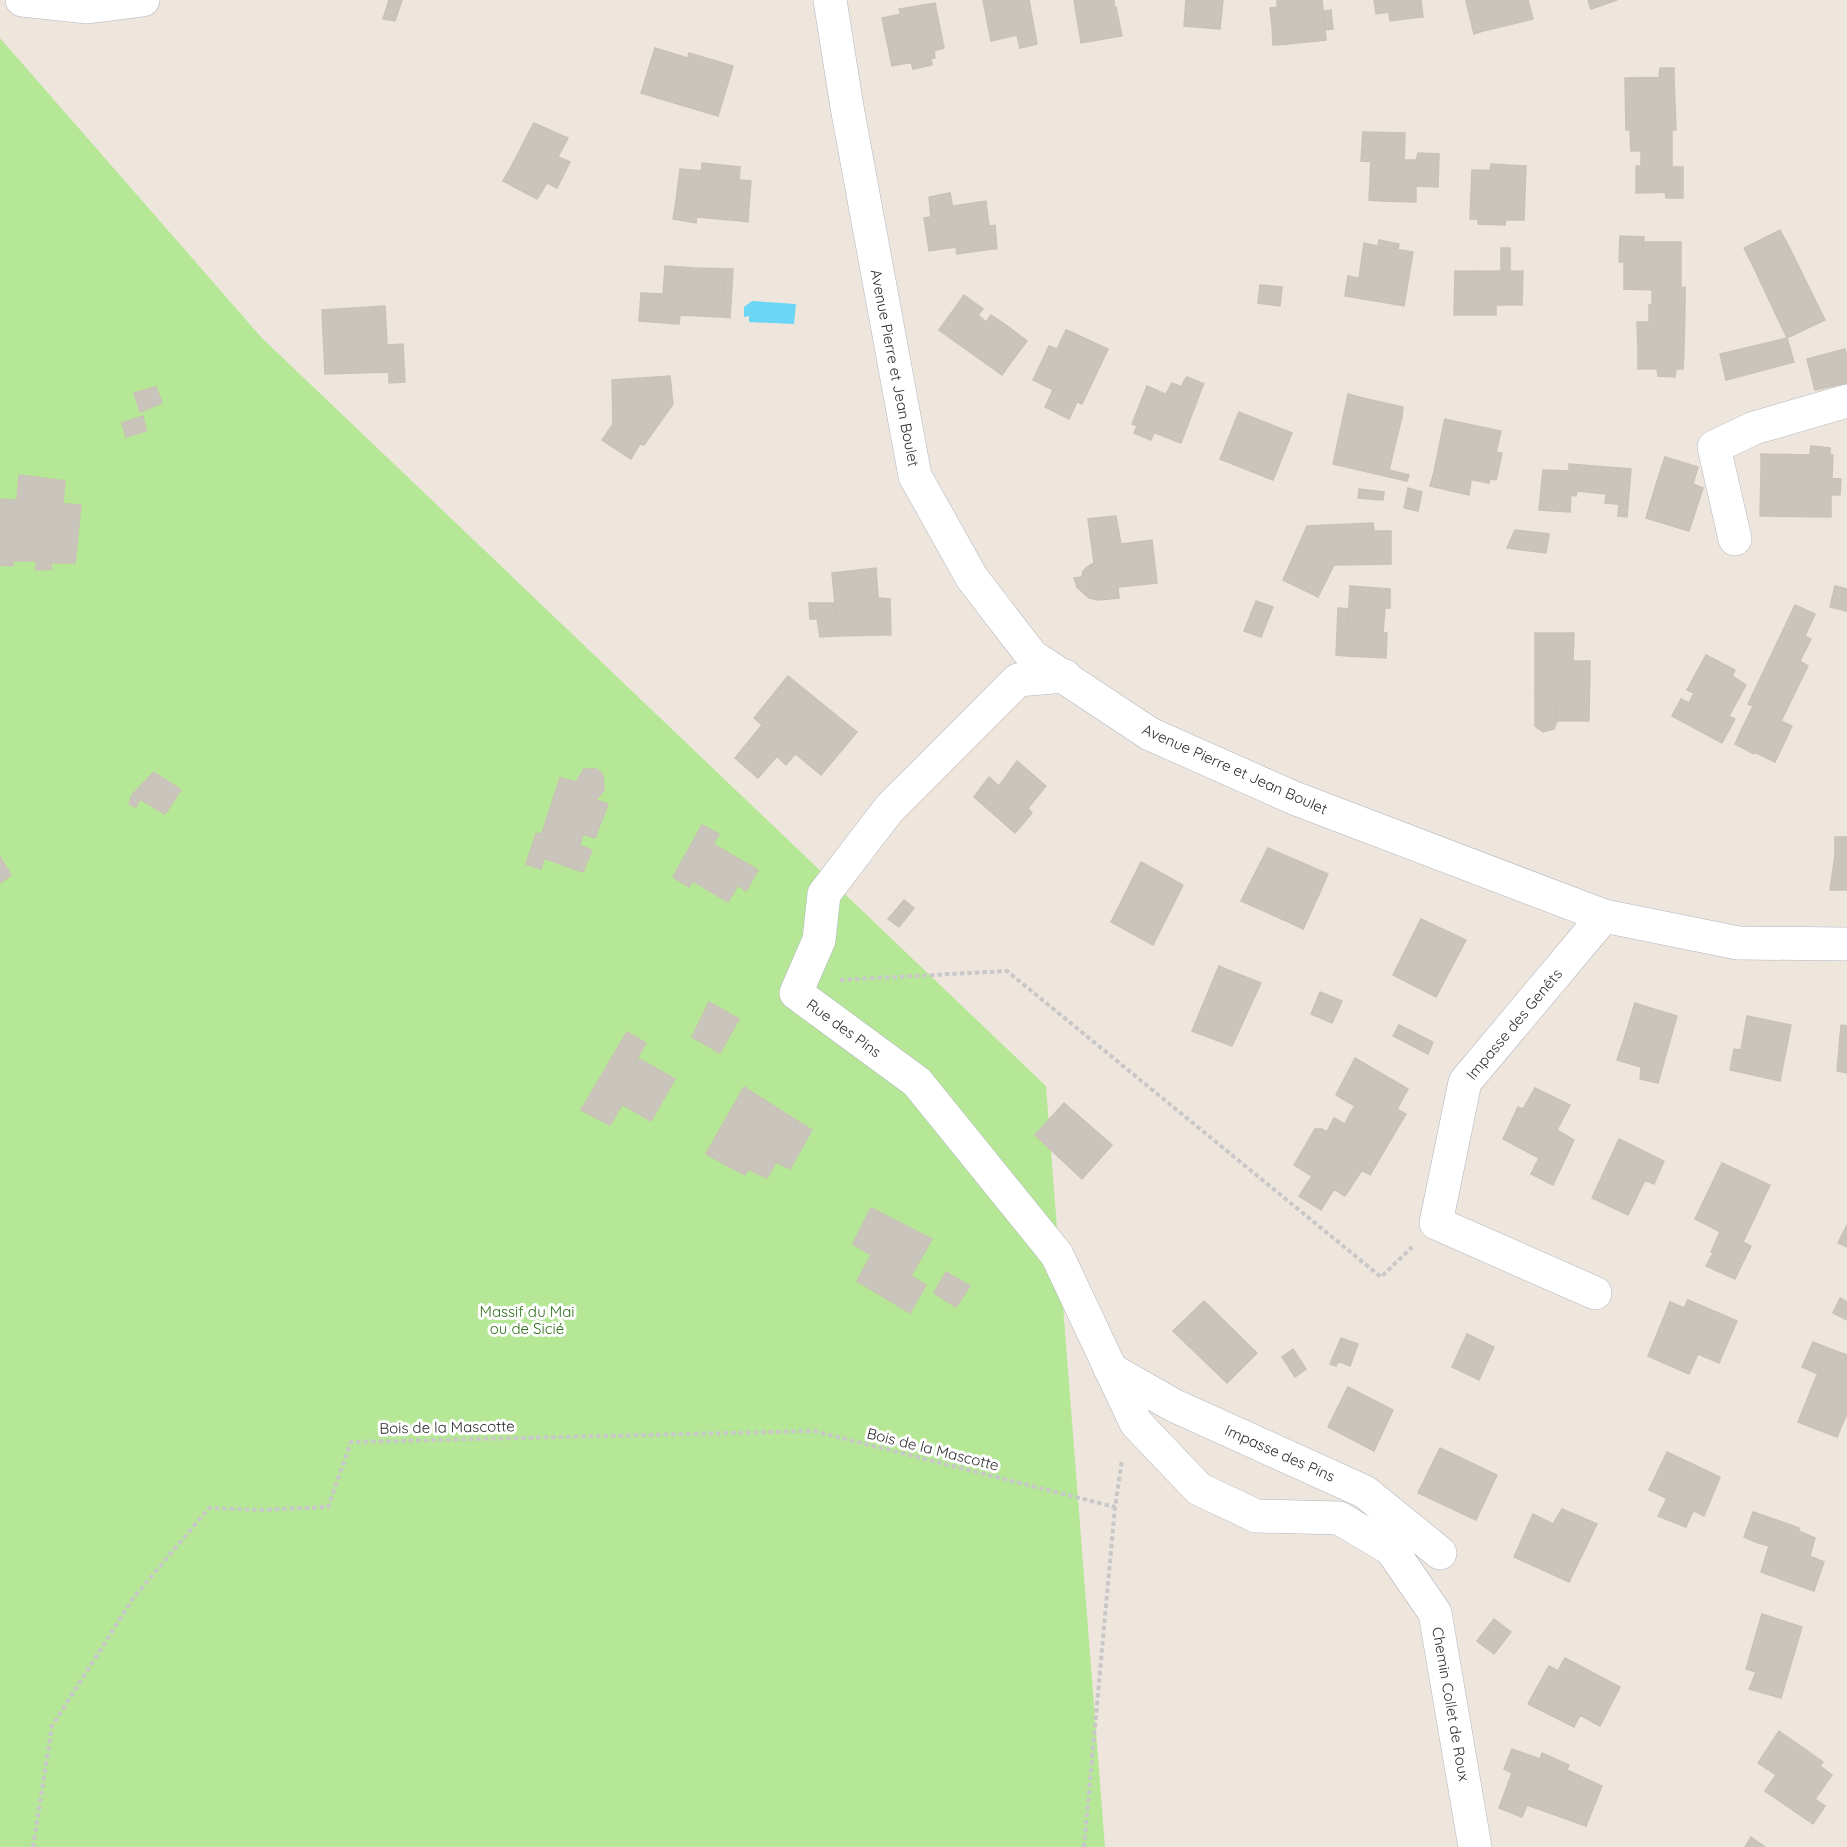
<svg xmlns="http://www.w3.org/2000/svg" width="1847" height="1847" font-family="Quicksand,sans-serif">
	<rect width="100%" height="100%" fill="#eee6dd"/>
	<path fill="#b6e797" d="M0 38 262 338 1046 1086 1105 1847H0Z"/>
	<path fill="#6bd6f5" d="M752 301 796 304 794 324 749 322V316L744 317V307Z"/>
	<path fill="#c9c4bc" stroke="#cac2b7" stroke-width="1.5" d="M389 0H402L395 21 383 19Z
		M983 0H1029L1037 44 1020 48 1017 35 991 41Z
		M1074 0H1114V7H1116L1122 36 1081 43Z
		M1186 0H1223L1220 29 1184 26Z
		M1277 0H1322L1326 40 1288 44 1285 6 1277 7Z
		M1374 0H1421L1402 4 1403 10 1376 14Z
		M1421 0 1423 17 1404 19 1402 4Z
		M1476 0 1483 31 1474 34 1466 1Z
		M1476 0H1528L1533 19 1483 31Z
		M1588 0H1617L1591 9Z
		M935 3 944 48 934 51 935 58 892 66 882 18 901 14 899 9Z
		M1285 6 1287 25 1272 26 1270 8Z
		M1331 10 1333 29 1325 30 1324 11Z
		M1403 10 1404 19 1390 21 1389 13Z
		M1287 25 1288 44 1273 45 1272 26Z
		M655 48 688 58 687 62 731 73 718 116 641 93Z
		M689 53 733 66 731 73 687 62Z
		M931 58 932 65 913 69 911 62Z
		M1660 68H1674V77H1659Z
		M1674 77 1676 130H1626L1625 78Z
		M534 123 568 138 561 151 528 134Z
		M1630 130H1672V167H1683V192L1636 193V166H1641V151H1631Z
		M1363 132 1405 133 1404 160H1416L1418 153 1439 154 1438 187 1416 186V202L1380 201 1382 162 1361 161Z
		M528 134 561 151 558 157 570 162 557 188 547 183 554 165 521 148Z
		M521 148 554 165 547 183 511 167Z
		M1371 161 1382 162 1380 201 1369 200Z
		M702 163 740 167 739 181 701 177Z
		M1491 164 1508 165 1507 171 1490 170Z
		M1508 165 1526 166 1524 220 1478 219V193H1471L1472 170 1507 171Z
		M511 167 547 183 537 199 503 181Z
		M680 169 701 171V177L751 181 749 205 742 204 741 221 697 217 698 209 675 208Z
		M1665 192H1683V198H1666Z
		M950 193 954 214 987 210 992 249 957 254 956 247 929 251 924 218 931 217 929 197Z
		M1471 193H1478V219H1470Z
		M986 201 987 210 954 214 952 206Z
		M742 204 749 205 748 222 741 221Z
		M675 208 698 209 696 223 673 219Z
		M1478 219 1506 220 1505 225 1478 224Z
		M995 225 997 249H992L989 226Z
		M1780 230 1791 251 1755 270 1744 248Z
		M1620 236 1644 237 1642 261 1619 262Z
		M1379 240 1399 244 1398 249 1378 246Z
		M1642 242H1681V288L1685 287V304L1652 305V290L1624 289V262L1642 261Z
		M1364 243 1372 245 1367 280 1359 278Z
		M1372 245 1413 252 1404 306 1345 296 1348 276 1367 280Z
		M1501 248H1510V271H1501Z
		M1791 251 1825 320 1787 338 1755 270Z
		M665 266 694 268V274L725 275 722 317 680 315 679 324 639 321 641 293 663 294Z
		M694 268 733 269 730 318 722 317 725 275 694 274Z
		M1455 271H1475L1476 282H1500L1501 271H1523L1522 305H1483V315H1454Z
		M1475 271H1501L1500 282H1476Z
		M1260 285 1282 287 1280 306 1258 303Z
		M964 295 983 309 978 315 986 322 991 315 1010 328 995 348 1012 361 1002 375 939 330Z
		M1685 304 1684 350H1679L1678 369H1638V349H1643V322H1649V305Z
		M1483 305H1496V315H1483Z
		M385 306 387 345 403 344 405 382 389 383V372L325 374 322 310Z
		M1637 322H1643V349H1638Z
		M1010 328 1027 341 1012 361 995 348Z
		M1066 330 1071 332 1055 367 1042 361 1049 346 1057 349Z
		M1071 332 1108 349 1082 404 1033 380 1042 361 1055 367Z
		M1787 338 1794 362 1726 380 1720 354Z
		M1845 349 1847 358V383L1815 390 1807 359Z
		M1679 350H1684L1683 369H1678Z
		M1657 369H1676L1675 377 1658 376Z
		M670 376 673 404 644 445 640 444 631 459 602 440 613 424 612 380Z
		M1187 377 1204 384 1202 388 1184 381Z
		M1184 381 1202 388 1181 443 1132 424 1147 386 1177 399Z
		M1172 383 1182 387 1177 399 1166 394Z
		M156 387 162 403 140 412 134 393Z
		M1053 390 1077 402 1069 419 1045 407Z
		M1348 394 1367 399 1365 409 1402 417 1389 470 1409 475 1407 481 1333 464Z
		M1367 399 1403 407 1402 417 1365 409Z
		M1239 412 1292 433 1273 480 1220 459Z
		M143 416 146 431 126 437 122 423Z
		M1445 419 1462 423 1461 431 1443 427Z
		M1462 423 1501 431 1492 471 1498 472 1496 480 1490 479 1489 483 1434 472 1443 427 1461 431Z
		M1137 426 1154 433 1151 440 1134 433Z
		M1811 446 1830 448V455L1810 454Z
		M1496 452 1502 453 1498 472 1492 471Z
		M1761 454 1808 455V470H1761Z
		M1808 455H1833L1832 478H1822V494H1831V517L1760 516 1761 470H1808Z
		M1665 457 1698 467 1693 484 1703 488 1689 531 1646 518 1651 501 1659 504 1667 478 1659 475Z
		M1569 464 1631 469 1628 505 1605 503 1606 494 1577 491 1576 496 1571 495 1570 512 1539 510 1543 470 1569 471Z
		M1434 472 1471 480 1469 495 1430 486Z
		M19 475 65 481 63 503 17 500Z
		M1659 475 1667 478 1659 504 1651 501Z
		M1822 478 1841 479 1840 495 1822 494Z
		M1408 488 1422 492 1418 511 1404 508Z
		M1359 489 1384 492 1383 500 1358 498Z
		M0 499 81 505 76 554 52 553 50 563 52 569 36 570V561H13V566L0 565Z
		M1619 504 1628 505 1627 517 1618 516Z
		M1116 516 1121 544 1152 540 1157 583 1118 587 1119 598 1098 600 1089 598 1077 587 1074 578 1082 577 1083 571 1087 567 1094 563 1088 519Z
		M1373 523 1374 531H1391V564L1334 565 1318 597 1283 580 1307 526Z
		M1515 530 1549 534 1546 553 1507 548Z
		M52 553 76 554 75 563H50Z
		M876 568 881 635 838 636 832 573Z
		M1350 586 1390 589V608H1385L1383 633H1387L1386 658 1346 656Z
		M1835 586 1847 589 1846 611 1830 607Z
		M878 598 890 599 891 635H881Z
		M1256 601 1273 607 1261 637 1244 631Z
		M809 603H835L838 636 820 637 817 619H810Z
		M1795 605 1815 614 1805 636 1811 639 1800 661 1808 666 1781 721 1792 726 1775 762 1754 752 1759 742 1740 733 1753 706 1748 704Z
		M1338 608 1349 609 1346 656 1336 655Z
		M1535 633H1574L1573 661H1590L1589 721H1556V691H1535Z
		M1706 655 1735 670 1732 676 1746 685 1729 716 1735 719 1722 743 1672 716 1681 699 1689 703 1694 693 1687 690Z
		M788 676 857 732 821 775 786 746 758 778 735 758 762 725 754 718Z
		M1535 691H1556L1557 721 1554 729 1543 732 1535 726Z
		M1740 733 1759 742 1754 754 1735 744Z
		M786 746 795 754 786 765 777 756Z
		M1017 761 1046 786 1028 808 1032 813 1015 833 974 797 989 777 999 786Z
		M584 769H597L603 775 604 790 596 800 583 834 580 845 584 847 577 870 544 858 541 869 526 864 536 834 542 833 560 778 576 782Z
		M154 772 181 790 165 814 140 799Z
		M154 772 136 807 129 804 132 795Z
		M596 800 608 804 595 838 583 834Z
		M702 825 719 834 713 844 758 870 746 891 738 885 728 902 693 881 689 887 673 877Z
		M1835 837H1847V890H1830L1835 855Z
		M584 847 592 850 583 872 577 870Z
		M1268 848 1328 874 1317 899 1297 892 1284 920 1241 901Z
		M0 857 11 875 0 883Z
		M1141 862 1183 885 1153 945 1111 922Z
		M1297 892 1317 899 1303 929 1284 920Z
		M904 900 914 908 899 927 888 919Z
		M1421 919 1466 940 1436 997 1393 975Z
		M1219 966 1228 970 1214 1006 1204 1002Z
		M1228 970 1261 983 1232 1046 1192 1031 1204 1002 1214 1006Z
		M1320 992 1342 1001 1332 1023 1311 1014Z
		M709 1002 739 1019 720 1053 692 1037Z
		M1635 1003 1644 1006 1633 1042 1624 1039Z
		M1644 1006 1677 1016 1658 1083 1640 1079 1641 1067 1617 1060 1624 1039 1633 1042Z
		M1747 1016 1791 1025 1780 1081 1730 1070 1734 1049 1741 1050Z
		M1399 1025 1433 1042 1428 1054 1393 1036Z
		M1841 1025 1847 1026V1073L1837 1071Z
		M627 1032 646 1043 637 1058 618 1047Z
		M618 1047 675 1079 651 1121 594 1088Z
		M1355 1058 1408 1089 1397 1109 1406 1114 1387 1146 1350 1127 1357 1115 1351 1112 1355 1106 1336 1095Z
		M744 1087 799 1122 776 1162 719 1131Z
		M594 1088 622 1105 610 1125 581 1110Z
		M1535 1088 1570 1105 1557 1130 1574 1140 1553 1185 1531 1174 1539 1158 1503 1139 1518 1107 1523 1109Z
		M1064 1103 1112 1145 1082 1179 1035 1135Z
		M1351 1112 1357 1115 1350 1127 1345 1124Z
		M1334 1118 1350 1127 1343 1141 1327 1132Z
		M799 1122 812 1130 790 1169 776 1162Z
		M1350 1127 1387 1146 1370 1175 1362 1170 1345 1196 1334 1189 1321 1210 1299 1196 1312 1176 1294 1165 1315 1129H1322L1343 1141Z
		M719 1131 739 1141 726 1165 706 1154Z
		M1619 1139 1664 1161 1654 1184 1645 1180 1628 1215 1592 1198Z
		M739 1141 776 1162 767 1178 748 1169 745 1175 726 1165Z
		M1722 1163 1770 1185 1743 1242 1751 1246 1742 1264 1711 1252 1720 1232 1709 1226 1722 1202 1707 1194Z
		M1707 1194 1722 1202 1709 1226 1695 1219Z
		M871 1208 932 1239 911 1276 926 1285 910 1313 857 1281 871 1255 853 1244Z
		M1847 1225V1247L1838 1243Z
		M1713 1253 1742 1264 1735 1279 1706 1266Z
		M946 1272 970 1286 956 1307 934 1293Z
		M1840 1298 1847 1302V1320L1833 1313Z
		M1688 1300 1737 1321 1719 1363 1698 1354 1689 1374 1648 1356 1670 1302 1684 1308Z
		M1204 1301 1257 1353 1227 1383 1173 1331Z
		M1467 1334 1494 1347 1479 1380 1452 1367Z
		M1341 1338 1358 1344 1350 1366 1338 1361 1336 1366 1330 1364Z
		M1813 1342 1828 1348 1818 1374 1802 1367Z
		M1828 1348 1847 1355V1413L1837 1437 1798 1422Z
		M1293 1349 1306 1369 1295 1377 1282 1357Z
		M1348 1387 1393 1410 1374 1451 1328 1427Z
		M1440 1448 1497 1475 1476 1520 1418 1493Z
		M1667 1452 1720 1477 1704 1516 1649 1490Z
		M1667 1498 1693 1511 1686 1527 1658 1516Z
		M1562 1509 1597 1524 1569 1582 1514 1557 1533 1514 1553 1524Z
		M1753 1512 1768 1517 1758 1543 1744 1537Z
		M1768 1517 1799 1528V1531L1815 1538 1810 1556 1824 1562 1814 1591 1761 1572 1769 1546 1758 1543Z
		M1762 1614 1802 1627 1781 1698 1749 1689 1756 1672 1746 1669Z
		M1494 1619 1511 1632 1494 1654 1477 1641Z
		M1565 1658 1620 1687 1600 1726 1580 1715 1574 1727 1528 1704 1549 1666 1558 1671Z
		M1779 1731 1823 1762 1820 1766 1832 1775 1815 1799 1825 1806 1813 1824 1765 1791 1776 1775 1758 1763Z
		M1512 1749 1540 1759 1542 1753 1569 1765 1567 1770 1602 1786 1586 1826 1527 1805 1522 1817 1499 1808 1512 1773 1504 1769Z
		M1751 1837 1765 1847H1745Z"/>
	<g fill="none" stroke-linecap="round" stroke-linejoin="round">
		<defs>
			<path id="minor" d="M22 0 88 7 143 0
				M830 0 847 107 915 476 972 578 1032 656 1150 734 1294 798 1604 916 1738 943 1847 944
				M1735 539 1714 447 1754 428 1847 401
				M1065 676 1018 680 889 809 824 894 819 940 796 993 917 1082 1057 1255 1136 1423 1199 1489 1256 1516 1339 1518 1391 1549 1435 1613 1475 1847
				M1595 1293 1436 1223 1465 1082 1604 916
				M1110 1369 1173 1405 1365 1492 1440 1553"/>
		</defs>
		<use href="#minor" stroke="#b1b5c0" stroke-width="34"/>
		<path stroke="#c8c8c8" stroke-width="4" stroke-dasharray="4.5 3" stroke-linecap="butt" d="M840 980 1007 971 1381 1277 1412 1247
			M33 1847 52 1726 134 1597 209 1508 260 1510 328 1507 351 1442 814 1431 1115 1507
			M1084 1847 1115 1507 1122 1460"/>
		<use href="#minor" stroke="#fff" stroke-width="33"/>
	</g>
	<g text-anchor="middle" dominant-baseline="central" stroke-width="6" stroke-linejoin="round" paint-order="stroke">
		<g font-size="15" fill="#2c2c2c" stroke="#fff">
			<text transform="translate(895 368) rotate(79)">Avenue Pierre et Jean Boulet</text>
			<text transform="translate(1235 769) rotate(24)">Avenue Pierre et Jean Boulet</text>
			<text transform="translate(1514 1024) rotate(-50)">Impasse des Genêts</text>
			<text transform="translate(844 1028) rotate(36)">Rue des Pins</text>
			<text transform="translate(447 1427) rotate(-1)">Bois de la Mascotte</text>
			<text transform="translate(933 1449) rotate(14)">Bois de la Mascotte</text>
			<text transform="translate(1280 1453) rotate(24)">Impasse des Pins</text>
			<text transform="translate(1451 1704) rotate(80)">Chemin Collet de Roux</text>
		</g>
		<g font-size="15" fill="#2c6e16" stroke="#fff">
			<text x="527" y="1311">Massif du Mai<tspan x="527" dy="17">ou de Sicié</tspan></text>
		</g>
	</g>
</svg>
